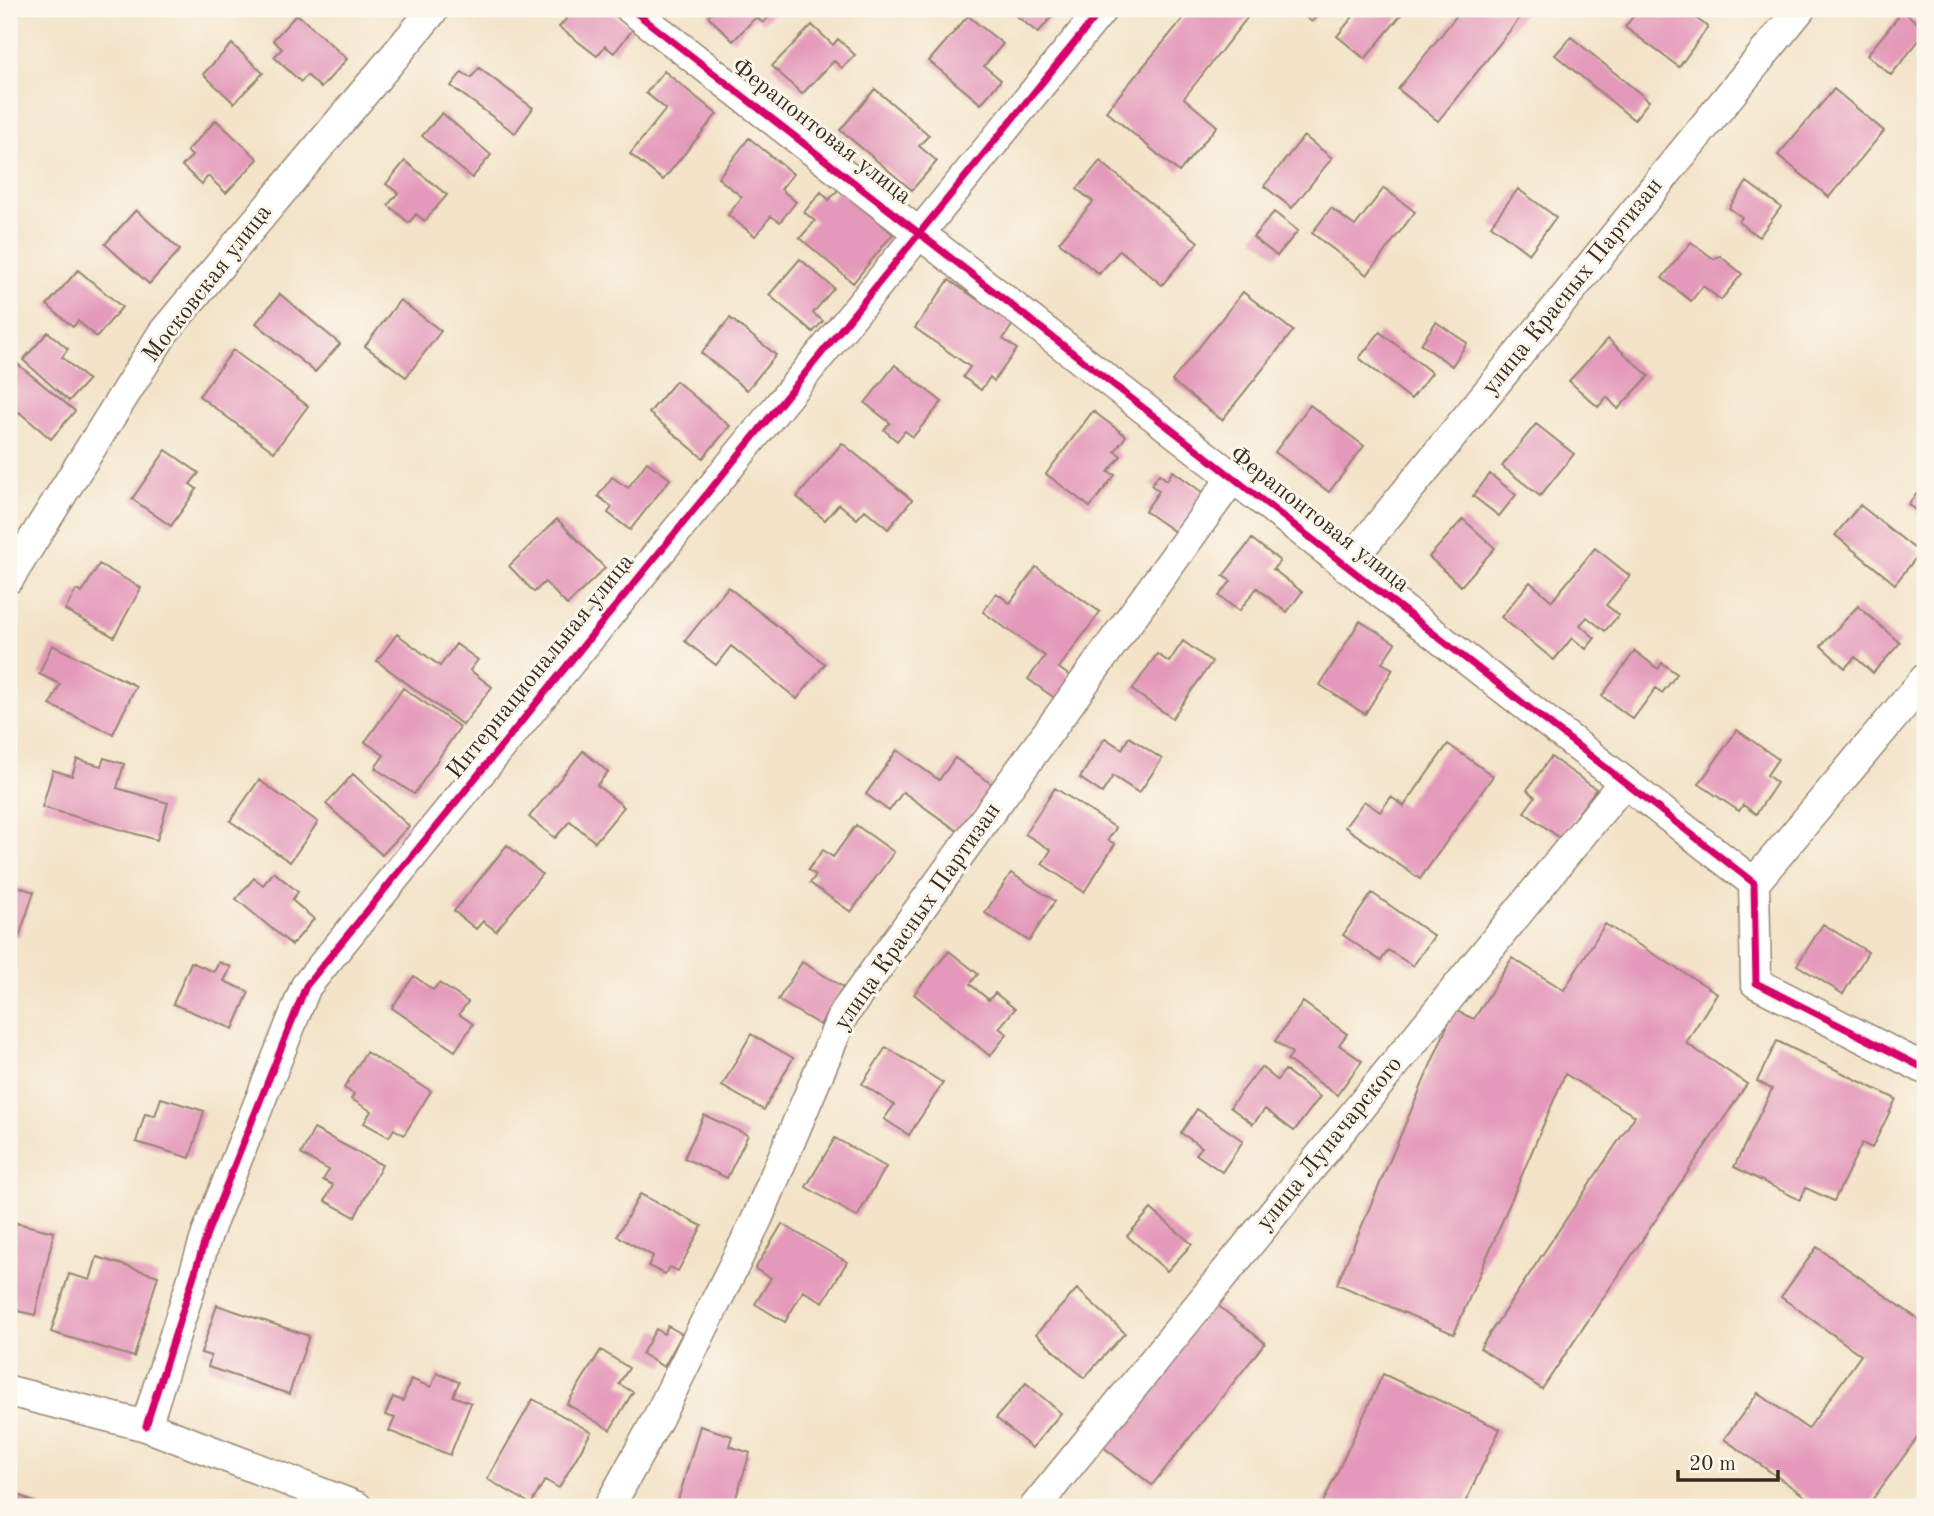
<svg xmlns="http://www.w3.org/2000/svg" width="1934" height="1516" font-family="'Old Standard TT',serif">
	<rect width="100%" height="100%" fill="#fbf7ec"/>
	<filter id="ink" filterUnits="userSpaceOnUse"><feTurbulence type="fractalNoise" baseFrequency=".0143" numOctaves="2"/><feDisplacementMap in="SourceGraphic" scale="14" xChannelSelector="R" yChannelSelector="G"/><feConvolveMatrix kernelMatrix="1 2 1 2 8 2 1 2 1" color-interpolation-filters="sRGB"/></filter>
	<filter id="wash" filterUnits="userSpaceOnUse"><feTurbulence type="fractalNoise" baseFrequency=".00686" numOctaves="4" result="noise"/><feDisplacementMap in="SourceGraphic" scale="28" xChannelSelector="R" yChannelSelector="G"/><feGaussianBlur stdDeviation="1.57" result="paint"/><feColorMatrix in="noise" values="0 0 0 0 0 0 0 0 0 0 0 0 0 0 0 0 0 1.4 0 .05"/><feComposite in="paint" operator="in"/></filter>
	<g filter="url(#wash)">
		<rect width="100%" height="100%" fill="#f3e3c8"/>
		<g id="blocks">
			<path fill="#e499ba" d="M554 9H606L633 29 614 53 605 46 597 56 559 27 567 18Z
				M715 9H773L775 11 763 23 756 17 733 41 708 16Z
				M1008 9H1058L1038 33Z
				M1191 9H1234L1247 18 1184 98 1217 126 1179 172 1106 111Z
				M1295 9H1323L1312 22Z
				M1359 9H1406L1365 59 1337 36Z
				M1462 9H1527L1438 121 1398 89Z
				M1639 9H1683L1708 27 1679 67 1625 27Z
				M1903 11 1925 29V33L1891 75 1867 55Z
				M297 14 347 59 321 88 307 75 301 82 274 57 282 49 273 40Z
				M968 16 1003 44 984 66 1001 80 981 104 929 61Z
				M812 25 833 45 838 39 855 55 842 68 834 61 802 94 772 66Z
				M1571 37 1649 101 1634 120 1555 55Z
				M232 44 263 73 234 103 203 74Z
				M479 68 533 108 515 133 451 86 462 72 471 78Z
				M664 71 717 114 663 180 630 154 666 109 646 93Z
				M875 89 929 135 919 146 937 161 912 190 840 130Z
				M1834 89 1884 131 1829 197 1778 155Z
				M442 113 491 155 472 178 422 136Z
				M216 120 258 159 226 193 208 176 202 184 182 166 192 156 187 151Z
				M1304 136 1332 158 1292 208 1264 186Z
				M749 138 793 174 781 189 796 202 780 222 771 216 755 236 728 215 742 197 718 178Z
				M405 161 447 195 425 221 416 214 409 223 388 205 398 193 386 184Z
				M1100 161 1198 242 1162 285 1120 250 1099 274 1059 242 1093 202 1077 189Z
				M1747 182 1781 207 1759 237 1739 222 1742 217 1729 208Z
				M1384 188 1415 212 1367 275 1312 233 1331 208 1355 226Z
				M839 189 893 234 853 283 800 238 815 221 804 212 821 192 829 200Z
				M1518 189 1556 217 1529 254 1491 225Z
				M136 210 180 250 149 284 105 244Z
				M1274 212 1298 231 1277 256 1253 237Z
				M1691 242 1714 259 1720 256 1742 274 1721 300 1703 286 1691 301 1662 278Z
				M800 259 834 288 813 313 823 321 813 332 769 295Z
				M78 270 122 307 97 337 78 321 73 327 47 305Z
				M949 280 1013 324 1003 339 1017 349 994 381 990 377 981 390 963 377 970 367 915 328Z
				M1243 292 1293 331 1222 420 1172 381Z
				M280 294 340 344 315 372 256 323Z
				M400 300 441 331 406 377 365 346Z
				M730 318 776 355 747 390 701 353Z
				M1436 322 1467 343 1452 366 1421 344Z
				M48 332 68 349 62 357 88 380 69 401 23 360Z
				M1380 332 1432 373 1411 399 1359 358Z
				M1608 339 1649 376 1618 409 1607 397 1598 407 1569 381Z
				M233 350 308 406 274 452 199 396Z
				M9 357 75 411 51 439 19 412 9 424Z
				M895 365 942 402 913 437 905 431 897 441 884 430 890 423 865 403Z
				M676 381 730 426 703 458 649 413Z
				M1310 405 1364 446 1329 492 1275 452Z
				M1093 411 1126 436 1115 451 1121 456 1108 472 1115 475 1090 507 1046 474Z
				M1536 424 1574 454 1540 496 1502 466Z
				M842 443 912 500 888 529 865 510 857 519 839 504 825 520 797 497Z
				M166 450 199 473 190 484 197 489 171 526 132 499Z
				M647 462 670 479 630 530 608 513 612 507 598 496 612 477 628 488Z
				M1173 471 1206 495 1178 534 1145 511 1159 491 1151 485 1159 474 1167 480Z
				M1490 474 1516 495 1499 516 1473 496Z
				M1925 484V518L1908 504Z
				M1860 505 1920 553 1895 584 1835 535Z
				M557 519 605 568 567 605 545 582 534 592 509 566Z
				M1463 519 1495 548 1461 586 1429 557Z
				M1252 539 1280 561 1273 569 1302 592 1287 612 1257 588 1239 611 1219 596 1231 581 1223 576Z
				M1595 548 1630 576 1606 605 1619 615 1605 631 1587 617 1580 625 1595 638 1586 649 1572 638 1554 660 1501 617 1530 582 1552 601Z
				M99 564 141 588 114 637 65 610 76 590 82 593Z
				M1036 567 1100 612 1059 668 1078 682 1063 704 1028 679 1045 656 983 612 996 593 1010 603Z
				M728 587 825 664 797 699 731 646 716 665 685 641Z
				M1858 606 1900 643 1873 673 1855 657 1845 668 1821 646Z
				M1360 621 1395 643 1382 663 1393 669 1365 714 1320 685Z
				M397 634 440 666 456 644 478 660 470 670 492 687 463 725 377 661Z
				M1183 641 1212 662 1172 718 1132 690 1157 654 1169 662Z
				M52 645 136 686 113 734 50 705 60 684 39 674Z
				M1635 651 1658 669 1662 663 1677 674 1662 693 1656 688 1633 719 1602 696Z
				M403 688 460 727 414 794 375 768 384 755 365 742Z
				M1737 730 1778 759 1767 775 1777 783 1756 814 1743 805 1739 811 1699 784Z
				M1129 737 1162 759 1139 793 1113 776 1102 793 1080 778 1105 738 1122 749Z
				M1448 744 1493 776 1420 879 1345 827 1364 801 1380 812 1391 797 1404 806Z
				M897 750 939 780 955 758 993 785 959 832 903 792 889 811 866 794Z
				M583 751 608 772 597 785 624 807 595 842 570 821 555 838 529 817Z
				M1551 757 1596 789 1560 838 1524 812 1535 797 1527 790Z
				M104 758 124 764 117 788 168 803 157 840 42 807 53 770 72 776 77 759 101 766Z
				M353 774 409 826 382 855 326 804Z
				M259 780 318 822 290 862 230 821Z
				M1055 788 1116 828 1108 840 1115 844 1084 892 1042 864 1051 850 1025 834Z
				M856 825 894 852 851 912 810 883 816 875 808 870 823 850 833 857Z
				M507 845 542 874 496 931 483 921 476 929 454 911Z
				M274 872 298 892 292 900 314 919 292 945 236 899 254 878 263 885Z
				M1011 873 1055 901 1029 941 985 913Z
				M9 883 34 892 19 937 9 933Z
				M1372 893 1434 936 1413 966 1388 950 1381 961 1343 935Z
				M1605 924 1717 993 1686 1043 1747 1084 1542 1389 1480 1348 1635 1116 1565 1074 1454 1334 1337 1284 1454 1010 1474 1019 1512 958 1564 990Z
				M1823 924 1868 952 1843 994 1797 965Z
				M949 951 978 974 970 984 989 1000 995 993 1015 1009 999 1028 1007 1034 990 1056 914 994Z
				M191 962 214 972 219 962 231 967 224 981 249 992 233 1029 173 1004Z
				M802 962 843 987 820 1025 778 1000Z
				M414 976 433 990 439 983 468 1002 459 1014 473 1024 455 1051 392 1008Z
				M1303 1002 1347 1034 1339 1045 1362 1061 1337 1095 1287 1060 1292 1053 1275 1041Z
				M751 1034 793 1058 764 1110 722 1086Z
				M1777 1041 1896 1099 1872 1148 1862 1143 1834 1201 1806 1188 1800 1200 1734 1167 1772 1089 1757 1081Z
				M886 1047 943 1083 909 1135 884 1119 894 1105 862 1084Z
				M366 1052 431 1091 404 1135 394 1129 389 1137 364 1123 371 1111 351 1099 354 1094 344 1088Z
				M1261 1067 1277 1080 1285 1070 1320 1097 1294 1131 1265 1109 1253 1124 1230 1107Z
				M161 1098 204 1111 190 1158 136 1142 145 1114 155 1116Z
				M1197 1109 1243 1141 1222 1172 1196 1154 1202 1147 1181 1133Z
				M704 1115 748 1135 727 1178 684 1158Z
				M314 1129 382 1165 355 1217 325 1201 333 1185 323 1180 329 1170 301 1154Z
				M835 1138 886 1167 857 1217 806 1187Z
				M640 1194 702 1226 678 1271 670 1267 665 1274 648 1266 653 1256 617 1236Z
				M1151 1209 1192 1244 1167 1271 1127 1236Z
				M12 1222 54 1232 35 1315 9 1309V1238Z
				M782 1224 847 1262 823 1302 803 1291 785 1322 755 1304 771 1278 755 1269Z
				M1817 1247 1925 1324V1427L1867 1507H1820L1724 1439 1758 1393 1808 1429 1861 1355 1781 1297Z
				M97 1257 158 1276 134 1357 51 1332 69 1274 90 1280Z
				M1077 1289 1125 1333 1084 1378 1036 1334Z
				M1215 1303 1265 1343 1152 1485 1102 1446Z
				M217 1305 309 1336 289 1394 208 1367 211 1356 201 1353Z
				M668 1326 682 1334 664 1367 642 1354 656 1329 664 1334Z
				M601 1350 629 1368 619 1384 633 1392 610 1430 567 1404Z
				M437 1373 459 1382 453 1396 471 1403 450 1455 389 1431 395 1418 385 1415 393 1397 403 1401 411 1379 431 1387Z
				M1383 1374 1500 1429 1463 1507H1321Z
				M1026 1383 1061 1413 1032 1448 996 1418Z
				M533 1399 591 1432 559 1488 545 1480 531 1504 487 1479Z
				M700 1426 732 1436 729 1446 750 1453 733 1507H676Z
				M9 1490 43 1507H9Z"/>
		</g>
	</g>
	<g filter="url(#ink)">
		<use href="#blocks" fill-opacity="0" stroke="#978673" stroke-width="2"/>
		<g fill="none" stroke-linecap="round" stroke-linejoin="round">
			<defs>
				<path id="minor" d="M631 9 1754 883 1756 983 1925 1069
					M1346 566 1800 9
					M9 578 163 333 434 9
					M1754 883 1925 679
					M9 1391 146 1426 357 1507
					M146 1426 208 1231 306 986 1102 9
					M609 1507 658 1418 757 1219 843 1015 1233 477
					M1035 1507 1624 782"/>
			</defs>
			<use href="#minor" stroke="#978673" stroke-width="33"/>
			<use href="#minor" stroke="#fff" stroke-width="30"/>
			<defs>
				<path id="cycleway" d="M631 9 1754 883 1756 983 1925 1069
					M146 1426 208 1231 306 986 1102 9"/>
			</defs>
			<use href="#cycleway" stroke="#fbf7ec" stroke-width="11"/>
			<use href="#cycleway" stroke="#d6006c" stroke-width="7"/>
		</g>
	</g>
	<g text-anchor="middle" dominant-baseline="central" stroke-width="6" stroke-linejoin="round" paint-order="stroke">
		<g font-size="24" fill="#3b2a1e" stroke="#fbf7ec">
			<text transform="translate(821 132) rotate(38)">Ферапонтовая улица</text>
			<text transform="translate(208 284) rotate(-52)">Московская улица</text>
			<text transform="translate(1573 287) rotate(-51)">улица Красных Партизан</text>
			<text transform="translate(1319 520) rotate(38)">Ферапонтовая улица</text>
			<text transform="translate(541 667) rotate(-51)">Интернациональная улица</text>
			<text transform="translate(918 917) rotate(-55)">улица Красных Партизан</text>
			<text transform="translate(1330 1144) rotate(-51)">улица Луначарского</text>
		</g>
	</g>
	<rect width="1934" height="1516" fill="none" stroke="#fbf7ec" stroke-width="35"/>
	<path d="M1678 1470v10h100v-10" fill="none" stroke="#3b2a1e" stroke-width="3.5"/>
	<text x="1689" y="1470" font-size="21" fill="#3b2a1e" stroke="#fbf7ec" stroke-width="5" paint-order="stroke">20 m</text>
</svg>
